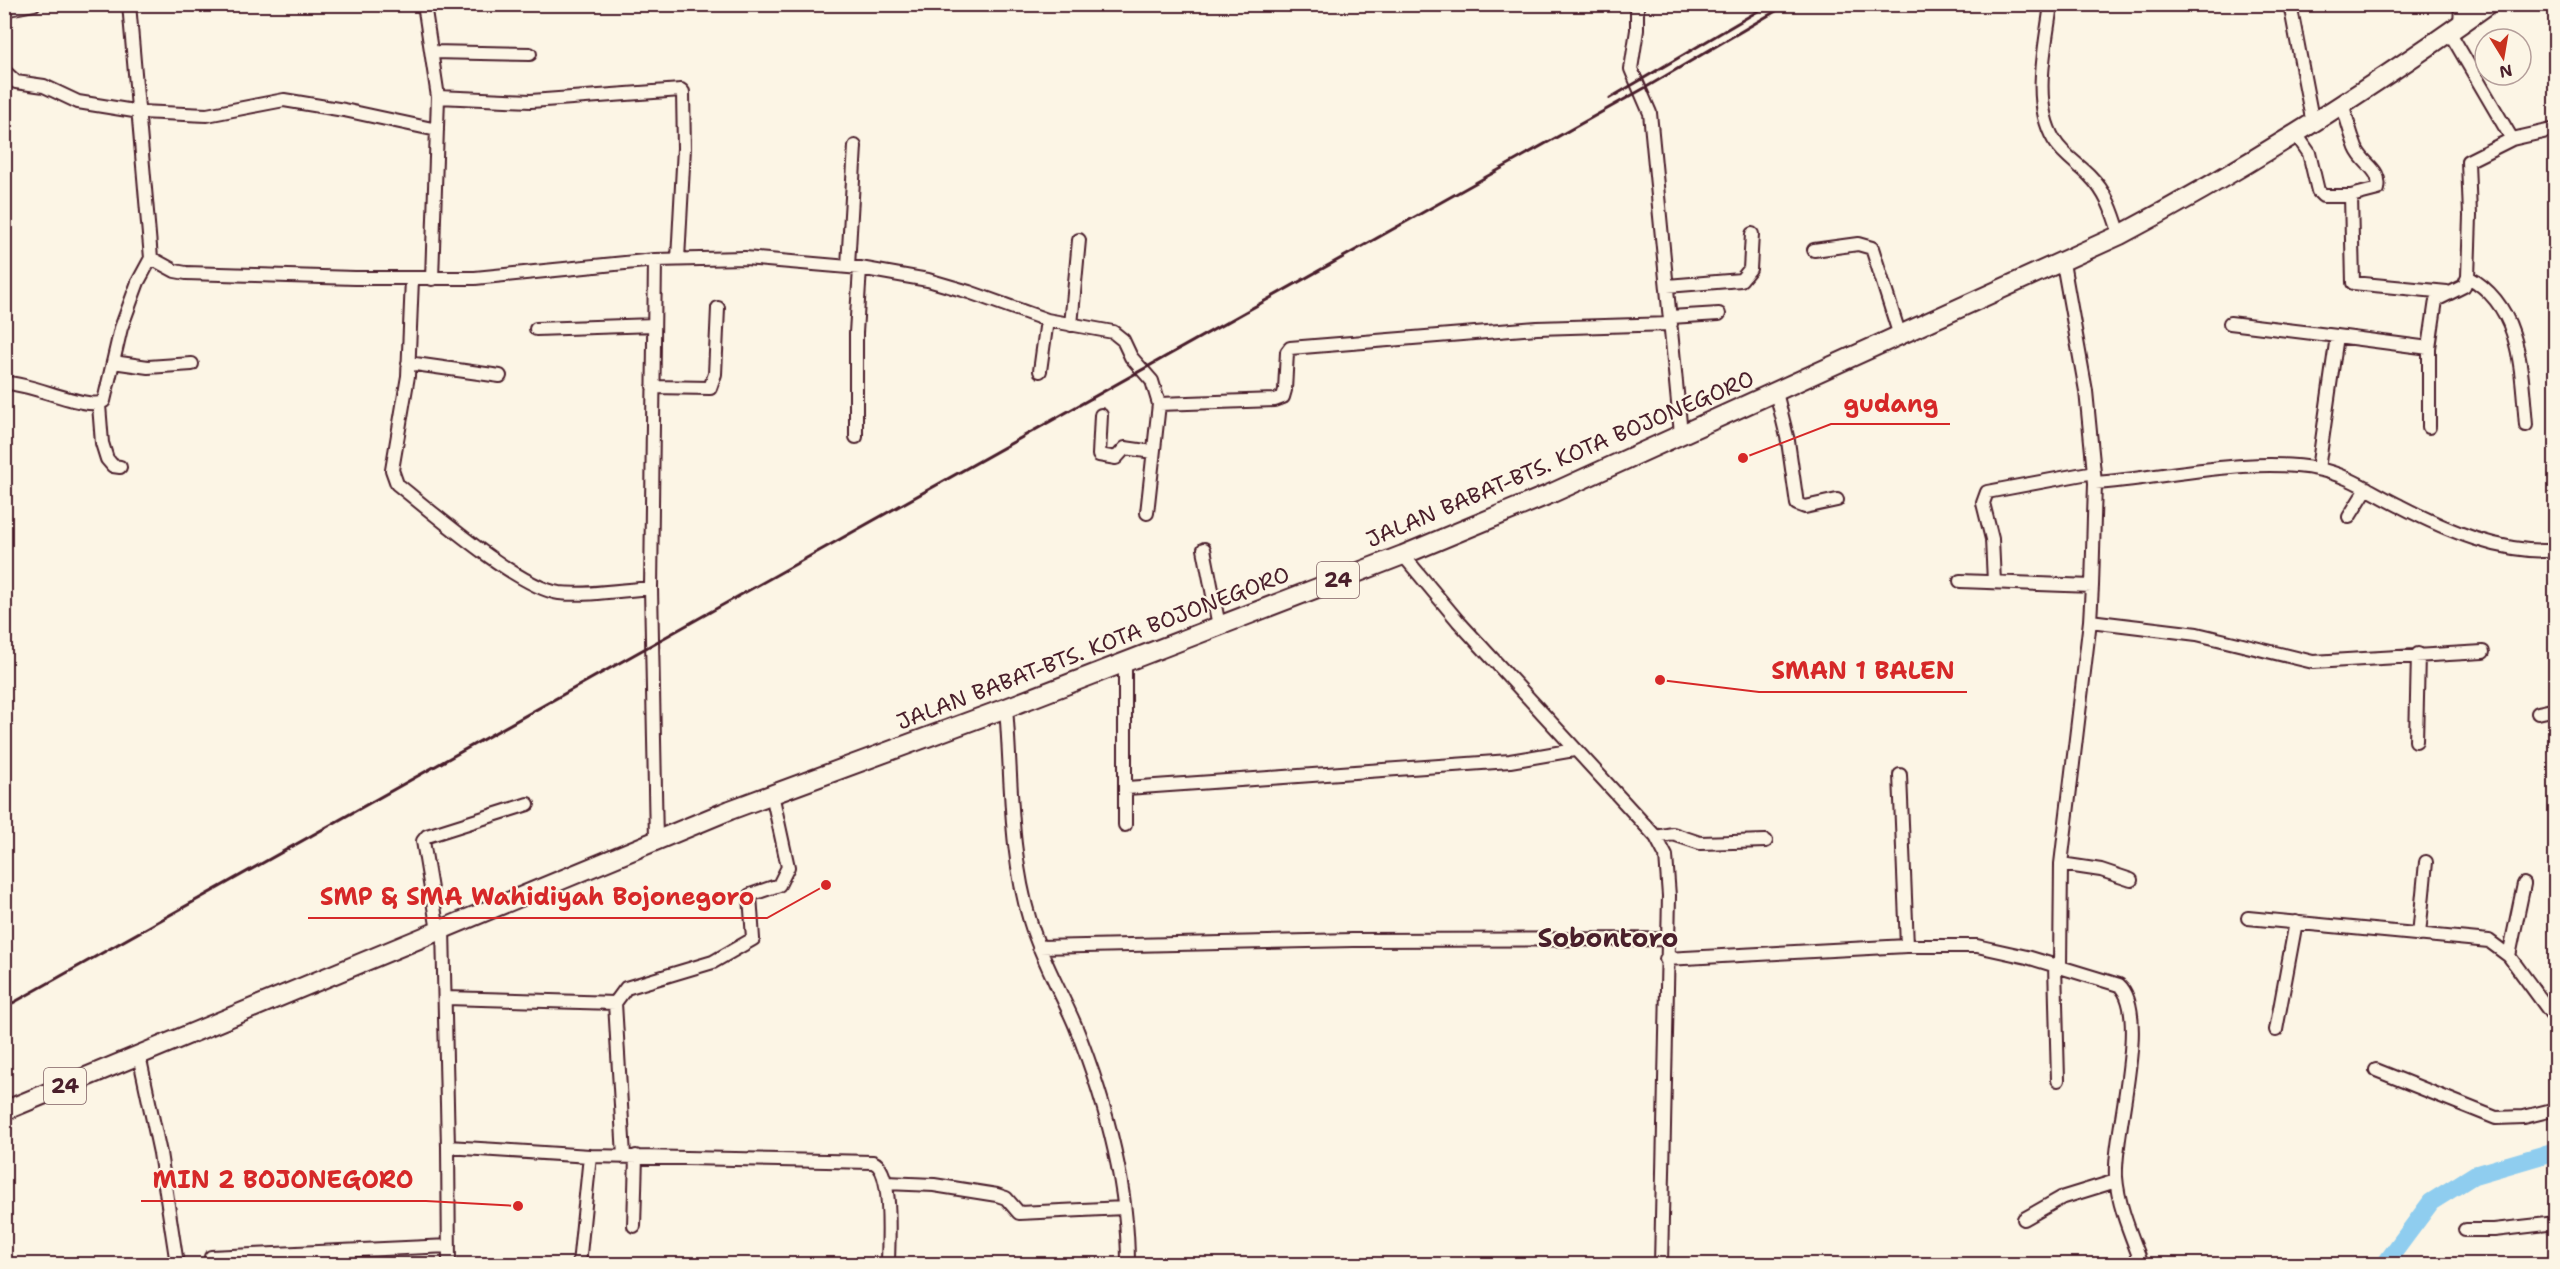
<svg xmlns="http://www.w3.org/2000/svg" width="2560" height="1269" font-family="'Shantell Sans',sans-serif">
	<rect width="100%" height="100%" fill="#fcf5e5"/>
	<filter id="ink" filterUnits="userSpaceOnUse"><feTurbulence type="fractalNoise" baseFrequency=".0167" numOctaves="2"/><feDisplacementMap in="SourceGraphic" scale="12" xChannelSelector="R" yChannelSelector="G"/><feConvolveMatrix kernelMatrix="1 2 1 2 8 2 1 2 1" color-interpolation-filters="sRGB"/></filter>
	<g filter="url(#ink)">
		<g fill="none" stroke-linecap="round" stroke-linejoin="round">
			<path stroke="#8fcdef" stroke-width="18" d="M2385 1264 2431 1202 2474 1175 2556 1151"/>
			<defs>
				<path id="minor" d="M129 4 151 258
					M424 4 438 97 432 279
					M1637 4V30L1631 69 1650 113 1681 434
					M2051 4C2046 46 2031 101 2054 140 2062 154 2078 164 2089 175 2107 193 2113 212 2120 235
					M2290 4 2313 124
					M4 10 34 4
					M2460 25 2461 4
					M432 52 530 54
					M4 71 16 82 44 86 78 102 140 112 207 115 284 100 344 110 437 130
					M438 97 531 101 681 90 683 92 684 148 678 259
					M2343 106C2347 120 2351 135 2356 148 2363 165 2382 169 2378 189L2351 196
					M2296 134 2309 153 2318 191 2323 196H2351L2353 283 2447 292
					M2512 139 2556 129
					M1814 250 1858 244 1872 248 1900 336
					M655 260 745 258 860 268 928 280 969 292 1047 320 1113 332 1123 340 1131 357 1152 381 1159 404 1275 400 1283 397 1285 390 1287 352 1290 348 1537 328 1671 324
					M2063 263 2086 391 2095 483C2164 478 2251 456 2317 469 2347 474 2373 493 2400 506 2448 531 2500 553 2556 551
					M848 266 855 146
					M2468 277C2522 306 2521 371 2526 425
					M412 279 408 376 392 470 397 484C431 511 519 588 559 593 589 596 621 590 651 588
					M1667 286 1741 280 1750 269 1752 234
					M1670 317 1719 314
					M2230 323 2337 336
					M1071 325 1079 240
					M536 329 654 325
					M113 362 148 367 192 364
					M408 363 500 376
					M1040 371 1047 320
					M4 383C29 382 90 412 104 401L121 328 138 282 151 258 175 271 186 273 355 278H475L655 260 651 588 656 840
					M653 387 710 388 715 374 718 308
					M1776 392 1788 441 1797 504 1805 507 1837 500
					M99 405 102 443 107 459 113 466 120 467
					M1101 415 1099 455 1116 458 1125 448 1153 452
					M2429 427V348
					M856 437V333L860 268
					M2318 469 2337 336 2429 348 2436 300 2464 286 2468 277 2470 216 2468 161 2512 139 2450 33
					M1147 513 1159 404
					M2349 517 2367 488
					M1204 549 1219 626
					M1403 555 1458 621 1656 837 1666 856 1669 896 1661 1264
					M1960 581 2092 586 2095 483
					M1994 582 1992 539 1983 503 1987 492 2094 472
					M2092 586 2090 621 2197 634 2313 662 2483 652
					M1125 662V825
					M1006 708C1012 779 1009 852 1030 921 1041 958 1060 990 1075 1025 1105 1100 1128 1184 1128 1264
					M2538 713 2556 709
					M2416 741 2418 654
					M1900 775 1907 946
					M1127 788 1510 761 1574 750
					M1656 837 1673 834 1700 843 1766 841
					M2061 864 2101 870 2131 880
					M2248 918 2489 941 2509 956 2556 1020
					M443 929 448 1147 590 1156 873 1162C894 1170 888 1243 888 1264
					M438 931 423 841 427 836 528 804
					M2419 935 2426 862
					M1039 947 1353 940 1668 939
					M2509 956 2524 884
					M1666 959 1907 946H1977L2027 957 2119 985C2151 1014 2113 1133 2116 1177 2118 1206 2132 1237 2142 1264
					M2055 965 2058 1080
					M2060 966 2061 864 2090 621
					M446 998 615 1003 626 988 713 962 753 939 750 895 779 885 788 867 772 794
					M615 1003 624 1156
					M2276 1030 2296 922
					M139 1055 160 1153 177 1264
					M2376 1070 2496 1118 2524 1117 2556 1109
					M448 1147 449 1264
					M886 1183 934 1185 997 1195 1006 1198 1019 1213 1124 1208
					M2024 1219 2061 1198 2116 1181
					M634 1226 636 1156
					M2465 1230H2494L2556 1223
					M211 1257 449 1246
					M579 1264 590 1156"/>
				<path id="highway" d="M4 1111 730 810 1006 708 1403 555 1550 494 2120 235C2249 167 2370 89 2489 4"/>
			</defs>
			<use href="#minor" stroke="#4a1f2b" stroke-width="16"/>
			<use href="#highway" stroke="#4a1f2b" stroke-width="22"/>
			<use href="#minor" stroke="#fcf5e5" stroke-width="12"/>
			<use href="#highway" stroke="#fcf5e5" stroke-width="18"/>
			<path stroke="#4a1f2b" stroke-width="3" d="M1610 98 1770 4
				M4 1008 1650 85 1788 4"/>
		</g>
	</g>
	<g text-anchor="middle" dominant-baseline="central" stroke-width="4.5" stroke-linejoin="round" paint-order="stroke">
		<g fill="#fcf5e5" stroke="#7f5f63" stroke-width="1.5">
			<rect x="1317" y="562" width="42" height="36" rx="4.5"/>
			<rect x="44" y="1068" width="42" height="36" rx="4.5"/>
		</g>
		<g font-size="21" font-weight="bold" fill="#4a1f2b">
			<text x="1338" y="580">24</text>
			<text x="65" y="1086">24</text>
		</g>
		<g font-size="22" fill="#4a1f2b" stroke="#fcf5e5">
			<text transform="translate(1560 459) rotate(-23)">JALAN BABAT-BTS. KOTA BOJONEGORO</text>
			<text transform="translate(1093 648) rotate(-21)">JALAN BABAT-BTS. KOTA BOJONEGORO</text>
		</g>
		<g font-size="26" font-weight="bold" fill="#4a1f2b" stroke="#fcf5e5">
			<text x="1608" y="937">Sobontoro</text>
		</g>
	</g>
	<path fill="none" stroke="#d62828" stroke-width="2" d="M1743 458L1831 424H1950M1660 680L1759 692H1967M826 885L767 918H308M518 1206L426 1201H141"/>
	<g fill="#d62828" stroke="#fcf5e5" stroke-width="2">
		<circle cx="1743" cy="458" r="6"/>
		<circle cx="1660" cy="680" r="6"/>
		<circle cx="826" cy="885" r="6"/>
		<circle cx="518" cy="1206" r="6"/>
	</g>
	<g font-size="24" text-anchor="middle" font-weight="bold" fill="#d62828" stroke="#fcf5e5" stroke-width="4.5" stroke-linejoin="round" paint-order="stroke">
		<text x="1891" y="412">gudang</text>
		<text x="1863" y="679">SMAN 1 BALEN</text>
		<text x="537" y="905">SMP &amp; SMA Wahidiyah Bojonegoro</text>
		<text x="283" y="1188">MIN 2 BOJONEGORO</text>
	</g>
	<rect width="2560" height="1269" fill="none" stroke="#fcf5e5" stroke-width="24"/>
	<rect x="12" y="12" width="2536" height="1245" fill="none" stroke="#4a1f2b" stroke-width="2" filter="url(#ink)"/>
	<g transform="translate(2503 57) rotate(169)"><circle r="28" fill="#fcf5e5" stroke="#b59f9b" stroke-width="1.5"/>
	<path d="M0-4.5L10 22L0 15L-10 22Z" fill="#c8321e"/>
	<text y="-9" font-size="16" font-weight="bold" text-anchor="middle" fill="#4a1f2b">N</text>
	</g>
</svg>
